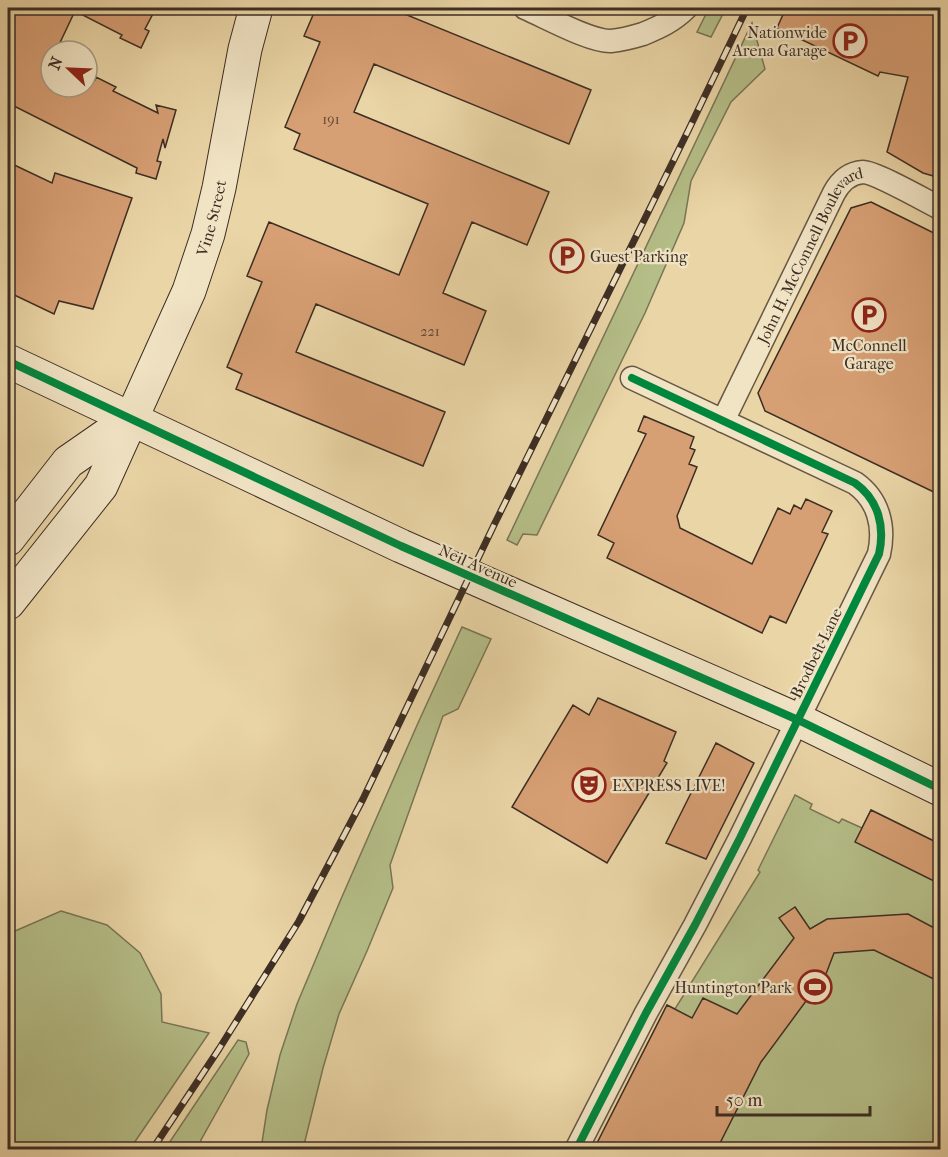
<svg xmlns="http://www.w3.org/2000/svg" width="948" height="1157" font-family="'IM FELL French Canon',serif">
	<rect width="100%" height="100%" fill="#ead5a6"/>
	<filter id="stains"><feTurbulence type="fractalNoise" baseFrequency=".00333" numOctaves="4"/><feColorMatrix values="0 0 0 0 .2 0 0 0 0 .09 0 0 0 0 .02 0 0 0 .5 -.17"/></filter>
	<radialGradient id="worn" r=".72"><stop offset=".6" stop-color="#630" stop-opacity="0"/><stop offset="1" stop-color="#630" stop-opacity=".3"/></radialGradient>
	<path fill="#b5be88" stroke="#797656" stroke-width="1.5" d="M709 8H726L711 37 697 32Z
		M752 23 765 69 731 102 691 181 684 223 645 313 537 535 523 534 517 545 507 540Z
		M462 627 491 639 458 709 443 716 390 865 393 888 367 951 339 1014 323 1068 303 1149H261L267 1110 280 1055 297 1004 341 899 418 723Z
		M795 795 812 804 810 809 839 823 842 819 862 828 871 810 940 844V1149L594 1150 667 1005 675 1009 760 872 758 870Z
		M61 911 107 925 140 953 161 994 162 1022 209 1033 130 1149H8V934Z
		M238 1040 246 1042 249 1054 201 1140 200 1149H165Z"/>
	<path fill="#d79f74" stroke="#3d2e24" stroke-width="1.5" d="M8 8H156L145 29 149 31 141 48 120 38 122 35 75 11 56 51H51V87H87V76L95 80 96 77 116 87 113 91 158 113 156 105 176 110 165 148 163 139 157 161 161 162 156 179 136 173 137 168 8 103Z
		M316 8H390L591 90 569 144 374 64 354 112 549 192 527 245 472 222 443 293 486 311 464 365 316 304 296 352 445 412 423 466 236 389 242 374 227 367 262 282 247 276 269 222 399 275 428 204 294 149 300 134 285 127 320 42 304 36Z
		M786 8H940V178L923 173 887 152 908 77 880 72 878 76 777 28Z
		M8 162 52 183 55 173 132 198 93 309 59 301 54 314 8 292Z
		M871 202 940 236V495L765 411 758 393 851 208Z
		M644 416 694 437 690 448 695 450 689 464 697 467 677 516 680 528 752 564 778 508 790 514 794 505 801 509 806 499 832 511 822 532 828 534 786 623 770 616 762 633 607 558 614 543 598 535 646 434 638 431Z
		M598 698 676 732 664 761 667 763 607 863 512 807 573 705 589 715Z
		M716 743 754 763 706 859 666 843Z
		M871 810 940 844V884L855 842Z
		M795 907 810 929 827 919 908 914 940 931V982L874 950 834 953 826 974 761 1062 717 1149H594L667 1005 692 1018 703 998 737 1014 794 938 779 918Z"/>
	<g fill="none" stroke-linecap="round" stroke-linejoin="round">
		<defs>
			<g id="street">
				<path d="M525 8C546 17 591 42 611 41 622 40 633 37 643 34 660 27 673 21 686 8"/>
				<path id="s1" d="M723 421 834 193C840 182 849 173 863 172 875 172 926 201 940 208"/>
				<path d="M576 1150 646 1013 695 925 740 838 879 554C885 527 879 500 855 483L632 378"/>
			</g>
			<g id="secondary">
				<path d="M8 361 401 546 798 720 940 789"/>
				<path d="M8 539 68 462 130 419"/>
				<path id="s2" d="M8 603 101 486 189 291 208 234 219 188 245 49 256 8"/>
			</g>
		</defs>
		<use href="#street" stroke="#685844" stroke-width="25"/>
		<use href="#secondary" stroke="#3d2e24" stroke-width="35"/>
		<use href="#street" stroke="#f1e4c5" stroke-width="22"/>
		<use href="#secondary" stroke="#f1e4c5" stroke-width="33"/>
		<defs>
			<path id="rail" d="M152 1150 219 1049 299 921 363 799 494 525 688 131 747 8"/>
		</defs>
		<use href="#rail" stroke="#3d2e24" stroke-width="7"/>
		<use href="#rail" stroke="#f1e4c5" stroke-width="4.5" stroke-dasharray="14" stroke-linecap="butt"/>
		<defs>
			<path id="cycleway" d="M8 361 401 546 798 720 940 789
				M576 1150 646 1013 695 925 740 838 879 554C885 527 879 500 855 483L632 378"/>
		</defs>
		<use href="#cycleway" stroke="#f1e4c5" stroke-width="11"/>
		<use href="#cycleway" stroke="#00873e" stroke-width="8"/>
	</g>
	<defs>
		<symbol id="parking-ring" viewBox="-11 -11 22 22"><circle r="9.5" fill="#f1e4c5" stroke="#8f2418" stroke-width="1.5"/><path d="M-3.5-5.5H1a3.5 3.5 0 0 1 0 7H-1V5.5H-3.5ZM-1-3.4V-.6H.8a1.4 1.4 0 0 0 0-2.8Z" fill="#8f2418"/></symbol>
		<symbol id="theatre-ring" viewBox="-11 -11 22 22"><circle r="9.5" fill="#f1e4c5" stroke="#8f2418" stroke-width="1.5"/><path d="M-5-5.5Q0-4 5-5.5V0Q5 5 0 6Q-5 5-5 0ZM-3.3-2.5H-1v1.5H-3.3ZM1-2.5H3.3v1.5H1ZM-2.8 1Q0 5.5 2.8 1Z" fill="#8f2418"/></symbol>
		<symbol id="stadium-ring" viewBox="-11 -11 22 22"><circle r="9.5" fill="#f1e4c5" stroke="#8f2418" stroke-width="1.5"/><path d="M0-5a6.5 5 0 1 0 0 10a6.5 5 0 1 0 0-10ZM-3.5-1.8h7v3.6h-7Z" fill="#8f2418"/></symbol>
	</defs>
	<g fill-rule="evenodd">
		<use href="#parking-ring" x="831" y="22" width="38" height="38"/>
		<use href="#parking-ring" x="548" y="237" width="38" height="38"/>
		<use href="#parking-ring" x="850" y="296" width="38" height="38"/>
		<use href="#theatre-ring" x="570" y="766" width="38" height="38"/>
		<use href="#stadium-ring" x="796" y="968" width="38" height="38"/>
	</g>
	<g text-anchor="middle" dominant-baseline="central" stroke-width="4.5" stroke-linejoin="round" paint-order="stroke">
		<g font-size="14" fill="#644a38">
			<text x="331" y="119">191</text>
			<text x="430" y="331">221</text>
		</g>
		<g font-size="16" fill="#3d2e24" stroke="#f1e4c5" text-anchor="end">
			<text x="827" y="32">Nationwide<tspan x="827" dy="18">Arena Garage</tspan></text>
			<text x="590" y="256" text-anchor="start">Guest Parking</text>
			<text x="869" y="345" text-anchor="middle">McConnell<tspan x="869" dy="18">Garage</tspan></text>
			<text x="612" y="785" text-anchor="start">EXPRESS LIVE!</text>
			<text x="792" y="987">Huntington Park</text>
		</g>
		<g font-size="16" fill="#3d2e24" stroke="#f1e4c5">
			<text stroke="none"><textPath href="#s2" startOffset="440">Vine Street</textPath></text>
			<text stroke="none"><textPath href="#s1" startOffset="189">John H. McConnell Boulevard</textPath></text>
			<text transform="translate(478 566) rotate(24)">Neil Avenue</text>
			<text transform="translate(816 653) rotate(-64)">Brodbelt Lane</text>
		</g>
	</g>
	<rect width="948" height="1157" fill="none" stroke="#ead5a6" stroke-width="30"/>
	<rect x="9" y="9" width="930" height="1139" fill="none" stroke="#3d2e24" stroke-width="3"/>
	<rect x="15" y="15" width="918" height="1127" fill="none" stroke="#3d2e24" stroke-width="1.5"/>
	<g transform="translate(69 69) rotate(293)"><circle r="28" fill="#f1e4c5" stroke="#a99b85" stroke-width="1.5"/>
	<path d="M0-4.5L10 22L0 15L-10 22Z" fill="#8f2418"/>
	<text y="-9" font-size="16" font-weight="bold" text-anchor="middle" fill="#3d2e24">N</text>
	</g>
	<path d="M717 1106v9h153v-9" fill="none" stroke="#3d2e24" stroke-width="3"/>
	<text x="726" y="1106" font-size="18" fill="#3d2e24" stroke="#f1e4c5" stroke-width="4.5" paint-order="stroke">50 m</text>
	<rect width="100%" height="100%" filter="url(#stains)"/>
	<rect width="100%" height="100%" fill="url(#worn)"/>
</svg>
